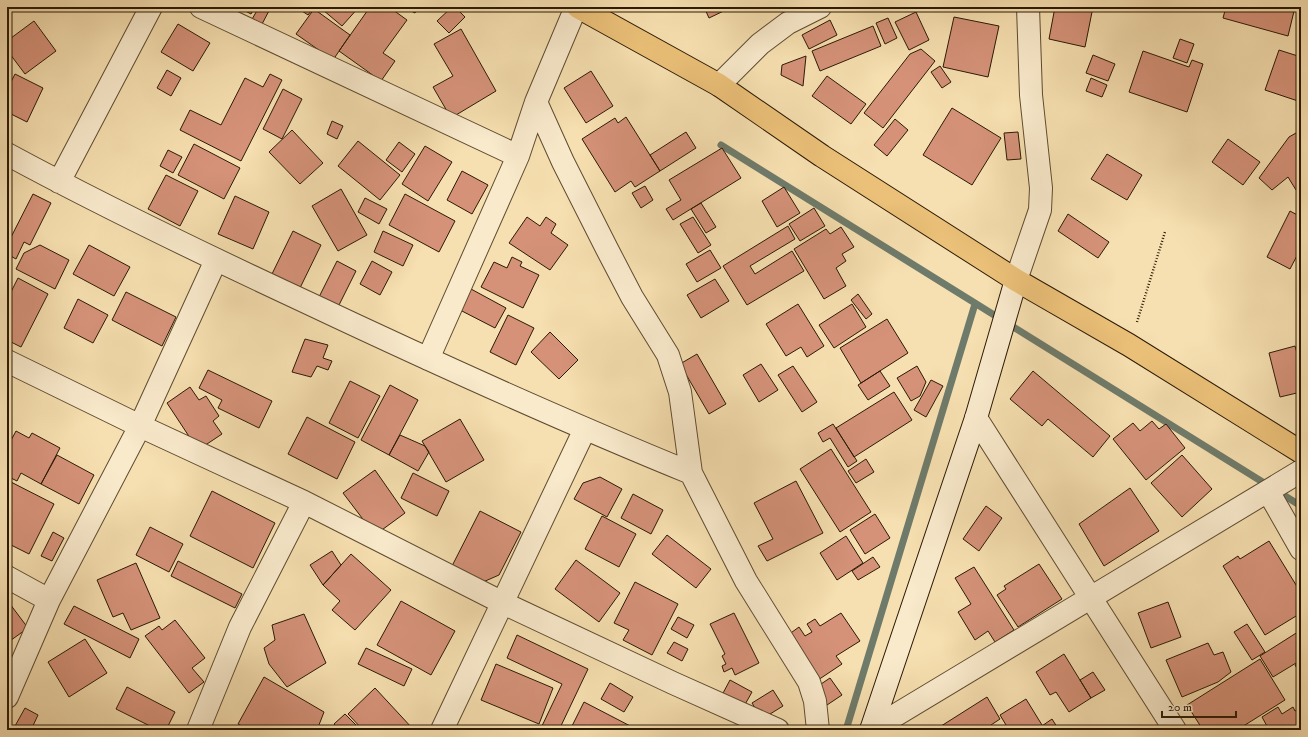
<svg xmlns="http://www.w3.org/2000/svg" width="1308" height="737" font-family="'IM FELL DW Pica',serif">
	<rect width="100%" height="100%" fill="#f6dfb0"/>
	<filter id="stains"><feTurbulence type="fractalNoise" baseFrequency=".005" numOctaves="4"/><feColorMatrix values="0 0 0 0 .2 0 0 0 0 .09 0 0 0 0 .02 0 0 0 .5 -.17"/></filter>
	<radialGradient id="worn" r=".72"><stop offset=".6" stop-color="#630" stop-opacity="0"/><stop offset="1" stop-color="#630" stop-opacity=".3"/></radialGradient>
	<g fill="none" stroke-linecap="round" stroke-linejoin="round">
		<path stroke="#6f7b6a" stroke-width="7" d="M721 145 1301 506
			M846 730 975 304"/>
	</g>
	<path fill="#d59279" stroke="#2b1a05" d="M238 7H255L251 14Z
		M259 7H271L261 26 251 21Z
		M296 7H314L308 15Z
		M326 7H359L342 26 323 10Z
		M370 7H389L407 20 383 53 395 61 381 81 339 51Z
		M403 7H419L415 13Z
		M452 7H455L465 17 449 33 437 21Z
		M704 7H732L709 18Z
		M1055 7H1093L1085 47 1049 39Z
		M1226 7H1295L1288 36 1223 18Z
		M314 9 350 35 333 60 296 34Z
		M916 12 929 40 909 50 895 22Z
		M954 17 999 26 988 77 943 67Z
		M888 18 897 38 885 44 876 23Z
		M830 20 837 35 809 49 802 35Z
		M34 21 56 51 25 74 7 50V41Z
		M178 24 210 43 193 71 161 52Z
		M873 26 881 46 820 71 812 51Z
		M461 29 496 91 451 118 433 87 453 76 434 44Z
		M1180 39 1194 44 1187 63 1173 58Z
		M921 49 935 61 883 128 864 113 910 54Z
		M1279 50 1301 57V102L1265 90Z
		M1143 51 1189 67 1192 60 1203 64 1187 112 1129 92Z
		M1093 55 1115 64 1108 81 1086 73Z
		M806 56 803 86 781 75 782 65Z
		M940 66 951 82 942 88 931 72Z
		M167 70 181 78 171 96 157 88Z
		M591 71 613 106 586 123 564 88Z
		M15 74 43 88 27 122 7 112V80L11 82Z
		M270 74 282 80 241 161 180 130 190 110 221 125 245 78 263 87Z
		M827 76 866 104 851 124 812 96Z
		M1091 78 1107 85 1102 97 1086 91Z
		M283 89 302 99 282 139 263 129Z
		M952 108 1001 138 972 185 923 155Z
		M626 117 660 171 635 187 631 181 615 192 582 139 615 118 618 123Z
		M895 119 908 130 887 156 874 145Z
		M332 121 343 126 337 139 327 134Z
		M292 130 323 163 300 184 269 152Z
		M686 132 696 148 660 171 650 155Z
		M1018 132 1021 159 1007 160 1004 133Z
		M1296 133 1301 137V187L1296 190 1288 177 1272 190 1259 178 1289 137Z
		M1228 139 1260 162 1243 185 1212 162Z
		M358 141 400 175 380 200 338 166Z
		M399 142 415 154 402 172 386 160Z
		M194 144 240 168 224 199 178 175Z
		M425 146 452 162 428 201 402 184Z
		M722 148 741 178 673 220 666 209 681 200 669 180Z
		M168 150 182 157 173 173 160 166Z
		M1107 154 1142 175 1127 200 1091 179Z
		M462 171 488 185 472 214 447 200Z
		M166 175 198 191 180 226 148 209Z
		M645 186 653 200 641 208 632 193Z
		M784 187 800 213 777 227 762 201Z
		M341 189 367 235 338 251 312 206Z
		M33 194 51 203 30 245 24 242 16 259 7 254V245Z
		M405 194 455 221 439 252 389 225Z
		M235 196 269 212 253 249 218 234Z
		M365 198 387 209 379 224 358 212Z
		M701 203 716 227 706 233 691 209Z
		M814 208 825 226 800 241 789 224Z
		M1290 211 1301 217V248L1290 269 1267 257Z
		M1068 214 1109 242 1098 258 1058 231Z
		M527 217 540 226 546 217 556 224 551 233 568 245 550 270 509 243Z
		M693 217 711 245 698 253 680 224Z
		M788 226 795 239 750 266 755 274 792 251 804 271 747 305 723 266Z
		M841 227 854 247 842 254 846 261 836 268 846 286 824 299 794 249 826 229 830 234Z
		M293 231 321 245 299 290 271 276Z
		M383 231 413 245 403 266 374 252Z
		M40 245 69 260 55 289 16 269 24 253Z
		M89 245 130 267 114 296 73 274Z
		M710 250 721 268 697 282 686 264Z
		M512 257 522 262 520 266 539 275 523 308 481 287 494 262 507 268Z
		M337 261 356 271 338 307 319 297Z
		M372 261 392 272 380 295 360 284Z
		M18 278 48 294 21 347 7 340V300Z
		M715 279 729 301 701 318 687 295Z
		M471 289 506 308 495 328 460 310Z
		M126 292 176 317 162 346 112 320Z
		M858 294 872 314 866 319 851 300Z
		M78 299 108 315 93 343 64 328Z
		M798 304 824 346 807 357 801 347 786 356 766 324Z
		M852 304 866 327 834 348 819 325Z
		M508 315 534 328 516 365 490 352Z
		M887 319 908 353 861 383 840 348Z
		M550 332 578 360 559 379 531 352Z
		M305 339 328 345 323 358 332 361 328 370 317 366 311 377 292 372Z
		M1295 346 1297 353 1301 352V392L1280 397 1269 353Z
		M697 354 726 404 709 414 680 364Z
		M761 364 778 390 759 402 743 375Z
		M793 366 817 402 802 412 778 375Z
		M917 366 926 382 920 396 911 401 897 378Z
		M208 370 272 401 259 428 218 408 222 400 199 388Z
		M880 371 890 386 868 400 858 385Z
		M1033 371 1110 436 1093 457 1048 419 1042 426 1010 399Z
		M931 380 943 386 926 417 914 410Z
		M350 381 380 396 358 438 329 423Z
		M390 385 418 400 389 455 361 440Z
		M190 387 199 400 206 396 219 416 213 421 222 434 198 450 167 403Z
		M894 392 912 420 854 457 836 428Z
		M307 417 355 442 337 479 288 454Z
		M460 419 484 460 446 482 422 441Z
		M1152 421 1159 429 1166 424 1185 448 1146 480 1113 439 1133 423 1140 431Z
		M833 424 857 461 848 467 830 438 823 442 818 433Z
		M16 431 29 438 32 433 60 448 41 484 21 473 17 481 7 476V448Z
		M400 435 425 446 429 452 418 471 389 455Z
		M831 449 871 512 840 532 800 469Z
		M57 455 94 475 79 504 41 484Z
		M1182 455 1212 489 1182 517 1151 483Z
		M866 459 874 472 856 483 848 471Z
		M375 470 405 513 375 535 343 493Z
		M413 473 449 491 437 516 401 498Z
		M600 477 622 489 607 517 574 499 583 483Z
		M7 480 54 504 29 554 7 543Z
		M796 481 823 533 767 561 758 546 773 539 754 503Z
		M1130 488 1159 531 1104 566 1079 524Z
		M212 491 275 523 253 568 190 536Z
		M633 494 663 510 651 534 621 518Z
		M986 506 1002 518 979 551 963 539Z
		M480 511 521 532 499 575 483 582 452 566Z
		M875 514 890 538 865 554 850 530Z
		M602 516 636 534 619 567 585 549Z
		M150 527 183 544 169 572 136 555Z
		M53 532 64 538 52 561 41 556Z
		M667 535 711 569 696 588 652 554Z
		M846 536 863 563 837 580 820 553Z
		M1269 541 1301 593V613L1265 635 1223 566 1238 556 1240 559Z
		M332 551 341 565 323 585 310 565Z
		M351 554 391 590 355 630 332 610 340 601 323 585Z
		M873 557 880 567 858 580 852 571Z
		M576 560 620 593 599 622 555 589Z
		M178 561 242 594 235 608 171 576Z
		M136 563 160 618 131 630 123 613 113 617 97 580Z
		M1039 564 1062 599 1018 627 997 595 1006 589 1004 586Z
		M974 567 1014 630 995 642 988 631 975 640 958 612 971 604 955 578Z
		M635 582 678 604 652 655 623 640 629 630 614 623Z
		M7 600 28 628 7 643Z
		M401 601 455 631 431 675 377 645Z
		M1168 602 1181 637 1151 648 1138 613Z
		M74 606 139 639 130 658 64 624Z
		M734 613 759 663 735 675 732 668 724 672 722 666 726 664 722 656 725 654 710 624Z
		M841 613 860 641 836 656 842 664 818 680 788 635 799 627 805 636 812 632 807 624 815 619 820 626Z
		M304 614 326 663 287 687 269 664 264 648 275 640 272 625Z
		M678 617 694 625 687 638 671 629Z
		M175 620 205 658 192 668 204 682 189 693 145 636 159 626 162 630Z
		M1247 624 1265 652 1252 660 1234 632Z
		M1301 630V660L1273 677 1260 656Z
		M517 635 588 669 559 730H545L541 728 562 684 507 658Z
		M85 639 107 673 69 697 48 662Z
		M674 642 688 649 682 661 667 653Z
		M1208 643 1214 655 1223 652 1231 672 1218 682 1182 697 1166 660Z
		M366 648 412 669 404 686 358 664Z
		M1064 654 1091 698 1069 712 1056 692 1050 695 1036 672Z
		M1260 659 1285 700 1237 730H1203L1187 705Z
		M1301 661V675L1295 665Z
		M496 664 553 688 539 724 481 700Z
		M1093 672 1105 690 1091 698 1080 680Z
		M264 677 324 712 317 730H249L238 724Z
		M830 678 842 695 827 705 815 688Z
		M730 680 752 692 743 708 722 695Z
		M610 683 633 697 624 712 601 699Z
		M127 687 175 712 166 730H158L116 709Z
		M375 688 413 729 411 730H363L348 714Z
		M773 690 783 706 762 719 752 703Z
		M987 697 1000 719 991 725 995 730H939L938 728Z
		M1026 699 1042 725 1035 730H1009L1000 715Z
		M584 702 638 730H570Z
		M1278 707 1282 714 1293 707 1295 711 1301 708V730H1264L1268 728 1262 717Z
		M25 708 38 715 31 730H23L15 726Z
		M345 714 356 725 351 730H339L334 724Z
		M1052 719 1059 730H1040L1039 728Z
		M536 725 539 730H528Z
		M1141 725 1145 730H1133Z
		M49 726 53 730H45Z"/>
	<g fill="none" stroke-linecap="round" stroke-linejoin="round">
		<defs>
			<path id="street" d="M201 7 518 156
				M719 85 760 44 788 23 820 7
				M536 102 563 162 607 249 632 297 668 355 680 392 691 473 746 581 809 682 815 701 818 730
				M7 154C105 207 205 255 306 302 433 362 561 420 691 473
				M59 182 151 7
				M1016 280 1040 210 1041 188 1031 95 1028 7
				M428 359 518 156 536 102 576 7
				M7 361 140 426 304 502 501 602 673 683 778 730
				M976 418 1175 730
				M1268 491 1301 549
				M7 577 49 600
				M7 697 49 600 140 426 216 260
				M198 730 240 627 304 502
				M442 730 585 429
				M871 730 1301 471"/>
			<path id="secondary" d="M871 730 976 418 1016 280"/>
			<path id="primary" d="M578 7 719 85 822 156 1016 280 1129 345 1301 452"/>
		</defs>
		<use href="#street" stroke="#5e4b30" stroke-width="24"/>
		<use href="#secondary" stroke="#2b1a05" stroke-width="24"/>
		<use href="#primary" stroke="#2b1a05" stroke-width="24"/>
		<path stroke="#2b1a05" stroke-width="2.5" stroke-dasharray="1 2" stroke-linecap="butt" d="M1137 322 1165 232"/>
		<use href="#street" stroke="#f9eacc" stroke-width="22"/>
		<use href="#secondary" stroke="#f9eacc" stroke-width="22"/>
		<use href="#primary" stroke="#ebc078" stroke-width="22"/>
	</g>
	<rect width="1308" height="737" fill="none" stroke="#f6dfb0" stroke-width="24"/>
	<rect x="8" y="8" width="1292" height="721" fill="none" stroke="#2b1a05" stroke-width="2"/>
	<rect x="12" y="12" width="1284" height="713" fill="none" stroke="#2b1a05"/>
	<path d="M1162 711v6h74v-6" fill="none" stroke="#2b1a05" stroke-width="2"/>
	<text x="1168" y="711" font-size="12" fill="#2b1a05" stroke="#f9eacc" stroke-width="3" paint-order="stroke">20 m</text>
	<rect width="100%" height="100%" filter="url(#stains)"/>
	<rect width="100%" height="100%" fill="url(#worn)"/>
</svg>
